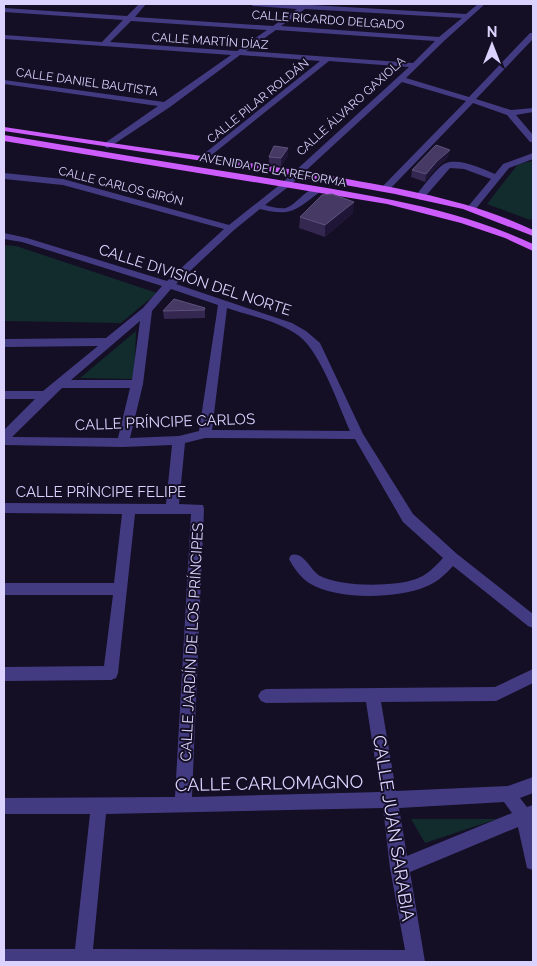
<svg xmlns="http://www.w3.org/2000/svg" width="537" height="966" font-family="Raleway,sans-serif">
	<rect width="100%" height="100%" fill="#140f24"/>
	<path fill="#122c2d" d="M533 161V218L530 220 487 204 518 164Z
		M4 245 16 246 157 293 121 323 4 321Z
		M136 331 134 379 80 378Z
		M411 819H497L425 843Z"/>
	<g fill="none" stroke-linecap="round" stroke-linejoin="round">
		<path fill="#433b82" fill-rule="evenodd" d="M139 4H146L135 17 273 26 297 9 253 6 250 4H311V5L466 14 478 4H485L444 41 406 78 469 97 530 33H533V39L476 99 511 110 533 108V112L516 115 533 135V142H530L507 115 473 103 388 191H382V187L466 101 402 82 288 187 265 205C272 207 279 209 286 208 298 204 307 186 320 188V192C295 210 292 217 260 209L234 230 176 284 292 323 306 331 320 343 363 434 413 514 457 554 533 614V628L528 626 453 566C445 575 436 583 425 587 397 599 335 600 309 583 301 578 293 567 289 559L291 555C304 551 310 570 320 576 341 587 394 587 416 579 427 575 436 566 443 558L403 522 355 439 205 438 185 443 179 504 203 505 204 509 192 797 380 792 366 702 266 703 261 701 258 696 261 691 266 689 495 687 533 669V683L496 701 381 702 396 791 508 786 533 777V793L520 798 527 807 533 805V870L527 868 518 827 410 872 425 962H4V949H75L90 814H4V798L175 797 191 514H135L118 673 116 678 111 680 4 681V667L104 666 113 595H4V583H114L122 514 4 513V503L166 504 172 445 123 447 4 445V430L35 399H4V391H43L98 346 4 347V339L106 338 143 308 162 286 22 242 4 239V233L27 238 167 281 224 229 63 185 4 179V173L63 179 229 225 282 183 409 67 329 61 203 162 199 159 200 157 320 61 240 55 170 107 108 148 105 147V143L158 106 4 84V80L164 102 231 55 4 39V35L102 42 123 20 4 12V8L127 16ZM305 9 462 18 439 37 281 26ZM131 21 267 30 237 51 110 42ZM276 30 435 41 413 63 246 51ZM171 289 218 305 199 431 179 436 130 438 143 384 152 311ZM227 308C250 316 280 321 299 336 321 353 338 404 350 431L212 430ZM140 321 132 380H71ZM62 388H130L118 438 12 437ZM504 802 512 813 407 856 399 808ZM383 808 390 868 405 950 93 949 106 814Z
			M533 153V159L509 168 474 211 471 212 466 209 491 179 464 169 450 168 423 199 420 200 415 197C421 189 437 168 444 164 458 157 482 169 495 174L503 164Z"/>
		<path fill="#cd5cfc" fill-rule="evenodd" d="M4 127C111 144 219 157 325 175 396 188 468 199 533 230V236L463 209 395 194 262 170 4 131Z
			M4 135C94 150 183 165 273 179 361 194 452 206 533 244V251L505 238 461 223 387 204 4 141Z"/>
	</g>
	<path fill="#342851" d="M288 156 281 166 269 164V157Z
		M448 157 436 168 425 182 411 177 412 170Z
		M353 213 325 237 299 228 300 217Z
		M205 308V318L164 319 163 311Z"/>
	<path fill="#1f1637" d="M288 148V156L281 166V158Z
		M450 150 448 157 436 168 425 182 426 174 437 161Z
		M354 202 353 213 325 237V225Z"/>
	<path fill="#463a64" stroke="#5d527c" d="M436 145 450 150 437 161 426 174 412 170Z
		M274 146 288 148 281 158 269 157Z
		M332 194 354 202 325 225 300 217 322 195Z
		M174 299 205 308 204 310 163 311Z"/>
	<g text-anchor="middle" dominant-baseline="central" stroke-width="4" stroke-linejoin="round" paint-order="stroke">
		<g font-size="12" fill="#dbd2fe" stroke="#140f24">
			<text transform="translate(328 20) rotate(4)">CALLE RICARDO DELGADO</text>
			<text transform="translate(210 41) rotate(4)">CALLE MARTÍN DÍAZ</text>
			<text transform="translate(87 82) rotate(8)">CALLE DANIEL BAUTISTA</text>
			<text transform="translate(258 101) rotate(-39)">CALLE PILAR ROLDÁN</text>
			<text transform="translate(351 106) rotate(-42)">CALLE ÁLVARO GAXIOLA</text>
			<text transform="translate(273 170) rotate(10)">AVENIDA DE LA REFORMA</text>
			<text transform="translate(121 186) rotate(14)">CALLE CARLOS GIRÓN</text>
		</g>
		<g font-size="15" fill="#dbd2fe" stroke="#140f24">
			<text transform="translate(195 280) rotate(18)">CALLE DIVISIÓN DEL NORTE</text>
			<text transform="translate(165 422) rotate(-2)">CALLE PRÍNCIPE CARLOS</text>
			<text x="101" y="492">CALLE PRÍNCIPE FELIPE</text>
			<text transform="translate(192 642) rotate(-87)">CALLE JARDÍN DE LOS PRÍNCIPES</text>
		</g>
		<g font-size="18" fill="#dbd2fe" stroke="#140f24">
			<text transform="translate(269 783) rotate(-1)">CALLE CARLOMAGNO</text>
			<text transform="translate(394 828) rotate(81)">CALLE JUAN SARABIA</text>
		</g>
	</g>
	<rect width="537" height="966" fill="none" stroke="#dbd2fe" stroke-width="10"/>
	<g transform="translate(492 45)" stroke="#140f24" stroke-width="4" paint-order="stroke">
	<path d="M0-4L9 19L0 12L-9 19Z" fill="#dbd2fe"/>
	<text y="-8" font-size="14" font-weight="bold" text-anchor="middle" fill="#dbd2fe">N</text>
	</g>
</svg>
